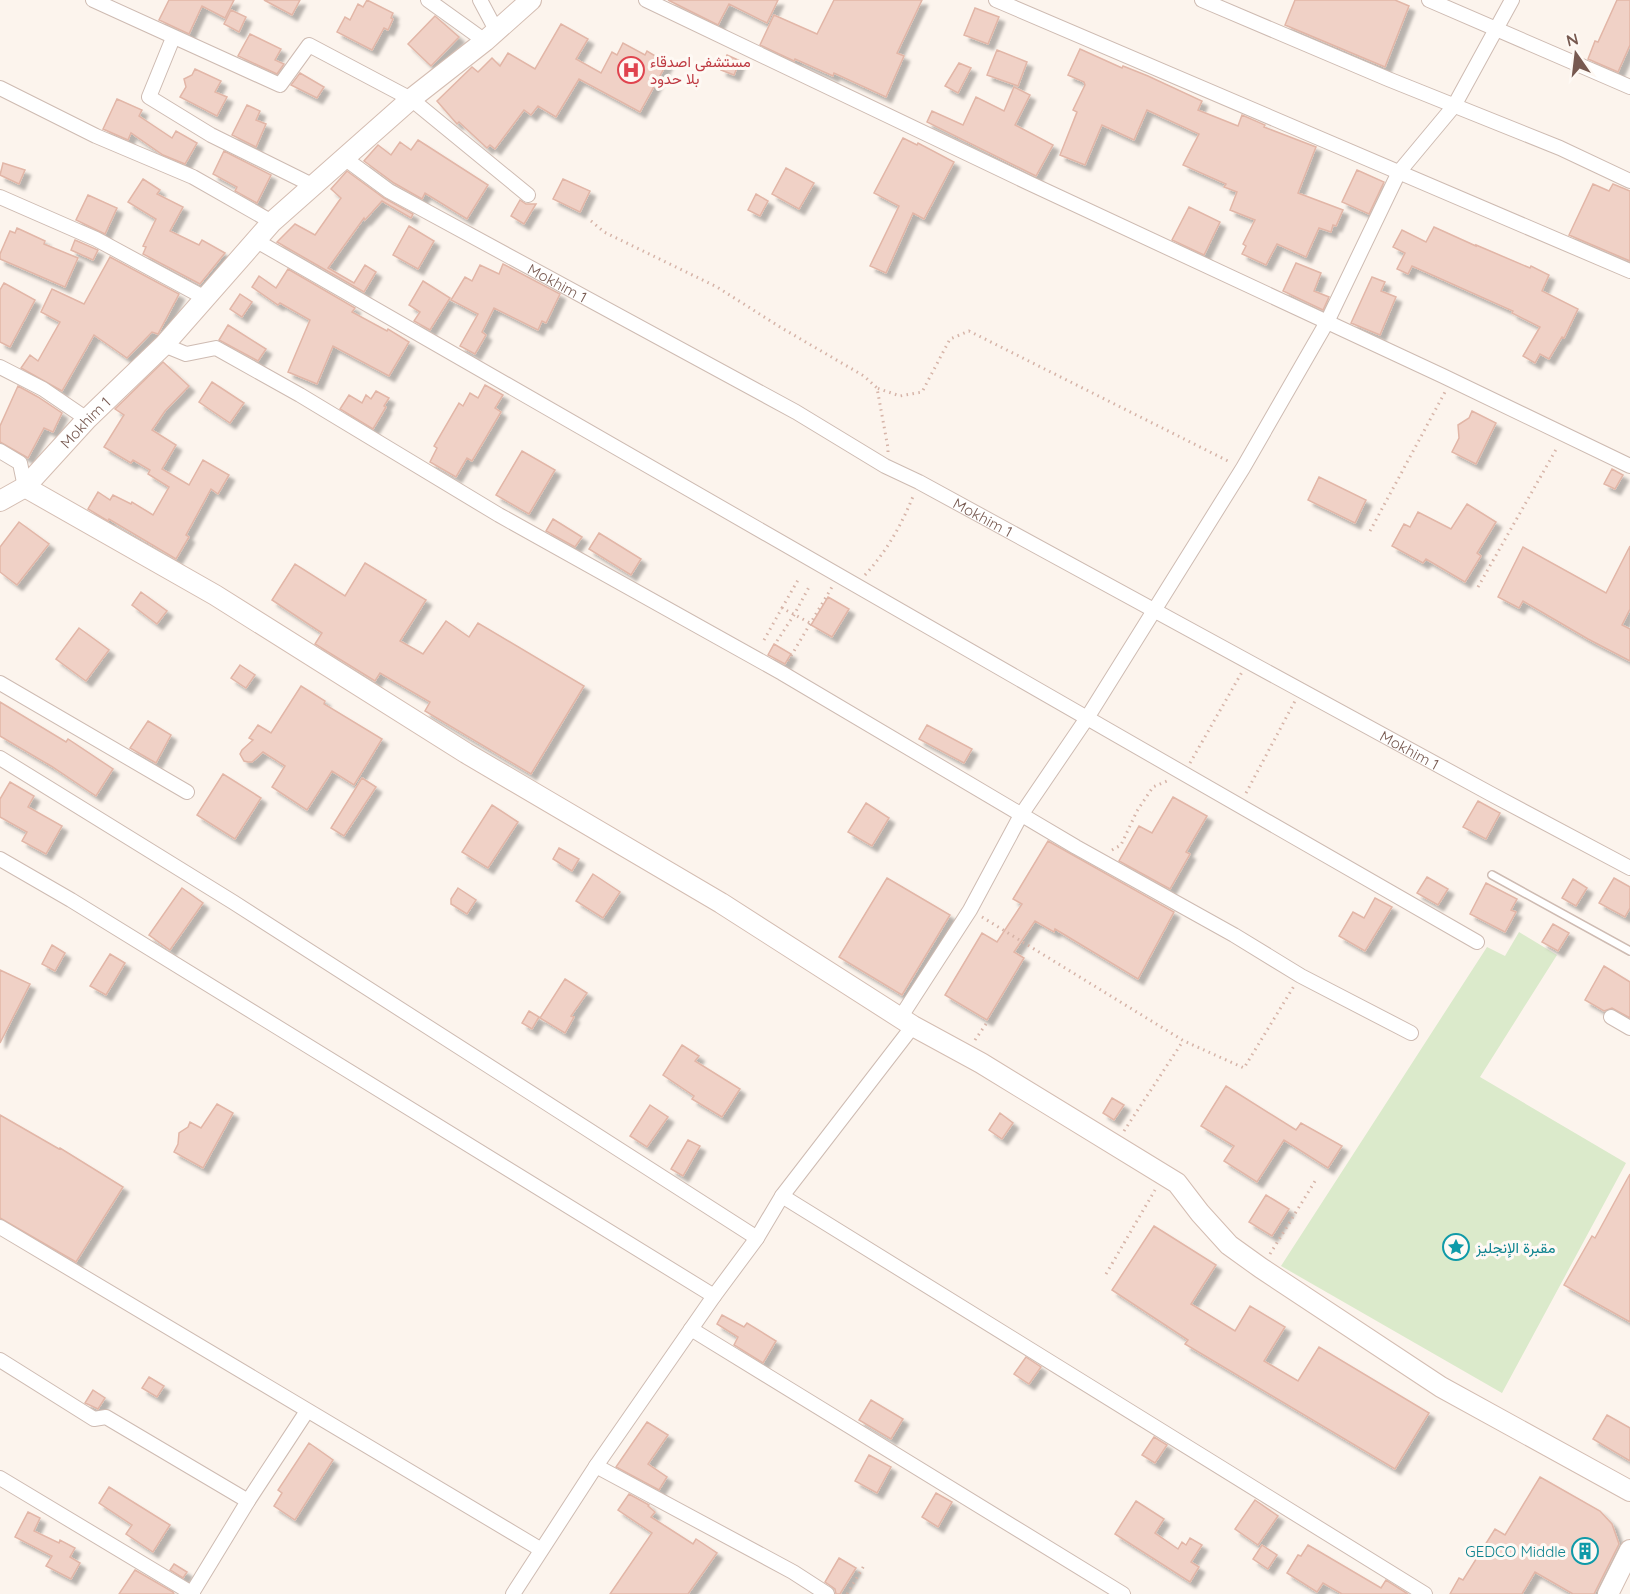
<svg xmlns="http://www.w3.org/2000/svg" width="1630" height="1594" font-family="Quicksand,Vazirmatn,sans-serif">
	<defs>
		<filter id="shadow"><feDropShadow dx="5.5" dy="5.5" stdDeviation="1.5" flood-color="#0004"/></filter>
	</defs>
	<rect width="100%" height="100%" fill="#fcf4ed"/>
	<path fill="#dbeacb" d="M1519 932 1557 955 1480 1077 1626 1163 1502 1393 1281 1266 1487 947 1505 956Z"/>
	<path fill="#f0d1c6" stroke="#e2b6a7" stroke-width="1.5" filter="url(#shadow)" d="M169 0H234L225 18 202 6 189 34 159 20Z
		M264 0H300L292 15Z
		M367 0 393 13 391 18 393 19 388 30 384 28 372 50 337 32 345 17 350 20 358 4 363 7Z
		M668 0H778L767 23 729 4 718 25Z
		M834 0H922L897 53 904 56 886 97 834 73 833 76 795 59 794 61 760 45 774 15 817 34Z
		M1295 0H1395L1409 6 1385 67 1285 25Z
		M1617 0H1630V45L1618 72 1588 59 1595 41 1598 42Z
		M975 8 999 17 988 44 964 35Z
		M231 10 246 17 239 32 224 24Z
		M435 16 459 37 431 66 408 44Z
		M561 24 588 39 576 59 601 73 612 52 617 55 623 43 645 55 647 51 667 63 640 112 579 79 556 117 538 106 531 115 524 110 495 149 490 145 487 148 459 122 457 124 437 101 472 67 478 72 492 58 500 66 508 53 535 69Z
		M250 34 281 49 275 60 284 64 277 74 238 56Z
		M1080 49 1122 68 1123 66 1148 76 1202 101 1198 110 1238 126 1242 115 1265 125 1264 127 1316 147 1298 193 1343 210 1336 226 1333 225 1331 232 1319 228 1306 257 1277 244 1266 265 1242 254 1246 246 1243 244 1255 220 1230 210 1237 192 1224 187 1226 184 1183 165 1199 134 1147 110 1134 140 1102 125 1085 165 1060 155 1077 112 1073 110 1085 85 1084 82 1068 75Z
		M997 50 1027 62 1018 86 987 75Z
		M727 55 740 61 734 75 721 70Z
		M959 63 971 68 958 93 945 86Z
		M195 69 221 81 215 92 227 97 217 116 180 97 186 87 184 79 192 75Z
		M300 73 324 87 317 98 291 85Z
		M1014 87 1030 95 1015 125 1053 145 1036 176 927 122 932 111 963 125 976 97 1004 111Z
		M117 99 142 110 139 116 172 138 176 131 197 143 185 164 163 155 131 133 128 140 103 129Z
		M247 105 260 111 256 120 266 124 256 147 232 135Z
		M903 138 917 145 918 143 954 162 924 219 913 213 886 273 870 266 899 206 874 193Z
		M418 140 488 185 467 219 425 193 422 199 394 183 364 161 378 145 391 155 400 142 411 150Z
		M224 151 271 175 257 203 235 191 237 187 213 174Z
		M3 163 25 170 19 184 0 175Z
		M786 168 814 183 799 209 772 194Z
		M1357 170 1384 182 1369 214 1342 202Z
		M347 171 384 198 413 214 411 218 382 201 365 220 364 218 328 268 354 283 365 265 376 272 364 292 277 242 295 224 315 235 341 198 331 189Z
		M143 179 160 190 157 194 183 207 170 231 199 245 202 240 225 253 200 284 143 254 146 247 143 246 156 219 128 202Z
		M563 179 590 191 580 212 553 199Z
		M1593 184 1609 191 1613 184 1630 191V261L1569 235Z
		M756 194 768 201 760 216 748 210Z
		M88 195 117 208 105 234 76 220Z
		M520 200 526 204H536L524 224 511 216Z
		M1189 207 1220 222 1204 255 1172 240Z
		M409 226 434 241 418 269 393 255Z
		M1434 227 1476 246V245L1530 268 1531 266 1549 275 1542 291 1578 309 1564 338 1562 337 1549 359 1540 354 1535 363 1523 356 1540 327 1512 313 1513 311 1412 266 1408 274 1397 269 1405 253 1393 247 1402 230 1426 242Z
		M17 228 45 241 44 244 78 258 65 287 0 259V254L10 231 15 233Z
		M75 240 98 250 93 260 71 250Z
		M110 257 179 294 158 334 152 332 127 358 94 335 62 391 21 368 30 355 38 361 60 322 41 312 52 289 84 304Z
		M1296 263 1321 273 1314 291 1329 297 1323 310 1283 291Z
		M503 264 560 294 546 323 542 321 538 330 494 308 482 332 486 335 475 354 460 346 478 314 451 300 465 277 472 281 480 265 499 274Z
		M288 269 355 308 352 312 387 331 388 329 409 342 389 376 333 346 317 384 288 372 310 320 280 303 278 305 252 287 259 276 276 288Z
		M1372 277 1385 282 1381 291 1396 297 1380 335 1351 323Z
		M423 281 450 298 430 330 414 321 420 312 409 305Z
		M4 283 35 300 10 347 0 342V290Z
		M240 294 252 302 242 317 230 309Z
		M228 325 266 349 258 361 219 340Z
		M163 362 189 386 165 411 152 430 176 445 162 469 189 485 203 460 229 475 218 494 211 489 186 535 189 537 176 559 109 519 108 521 88 509 98 492 110 500 113 495 131 504 132 502 153 515 169 487 148 474 150 470 133 460 131 463 104 447 124 415 115 409Z
		M212 382 244 403 230 423 199 402Z
		M485 385 503 395 495 408 501 412 472 461 467 458 456 477 430 462 437 448 434 446 459 403 463 406 470 393 478 398Z
		M18 386 38 397 62 413 53 432 44 428 28 458 0 442V426Z
		M376 391 389 398 384 406 386 407 373 429 340 409 349 395 362 403 366 395 371 399Z
		M1472 411 1496 423 1476 464 1452 452 1459 438 1458 425 1469 418Z
		M522 451 555 470 529 514 496 495Z
		M1612 469 1623 475 1615 489 1604 484Z
		M1319 477 1366 500 1355 523 1308 500Z
		M1467 504 1496 522 1477 553 1481 556 1465 582 1426 559 1423 563 1392 546 1404 524 1410 527 1418 512 1451 529Z
		M553 519 582 537 575 547 546 531Z
		M19 522 49 544 17 585 0 572V547Z
		M599 533 641 559 631 575 589 549Z
		M1630 546V609L1622 625 1630 629V661L1588 639 1523 601 1519 608 1498 597 1523 547 1606 593Z
		M365 563 426 600 400 641 423 654 446 621 469 637 478 623 584 686 531 774 425 711 430 702 380 673 375 681 315 644 322 633 272 600 295 564 345 596Z
		M141 592 167 611 157 624 132 605Z
		M828 597 849 609 832 637 811 625Z
		M79 628 109 650 86 681 56 659Z
		M774 644 791 654 785 664 768 655Z
		M240 665 255 675 246 688 231 678Z
		M301 686 325 701 324 704 382 739 354 785 332 771 307 810 272 787 285 766 263 752 252 762H248L244 761 240 754 242 750 253 740 249 738 258 725 271 733Z
		M0 702 66 742 68 739 113 769 96 796 51 766 0 736Z
		M148 721 171 735 156 763 130 748Z
		M927 725 972 749 964 763 919 739Z
		M223 774 261 798 235 839 197 815Z
		M362 778 376 787 344 836 331 828Z
		M10 782 34 796 28 807 62 826 46 854 22 841 27 832 0 817V799Z
		M1173 797 1207 816 1186 852 1190 854 1170 889 1119 861 1139 826 1152 833Z
		M1478 801 1500 813 1486 839 1463 827Z
		M866 803 889 818 872 846 848 832Z
		M492 805 518 822 488 868 462 852Z
		M1048 841 1174 912 1138 979 1055 929 1054 932 1035 921 1014 952 1024 958 987 1020 945 995 982 933 997 942 1022 904 1013 899Z
		M559 848 579 859 572 871 553 859Z
		M593 874 620 892 603 918 576 901Z
		M1427 877 1448 889 1438 905 1417 893Z
		M887 878 950 915 902 995 839 957Z
		M1614 878 1630 887V908L1625 917 1599 903Z
		M1573 879 1587 888 1576 906 1562 898Z
		M1486 883 1517 899 1511 910 1516 912 1505 932 1470 914Z
		M182 888 203 903 170 950 149 935Z
		M458 888 476 900 467 914 451 904V899Z
		M1375 898 1392 907 1365 951 1339 936 1353 912 1364 918Z
		M1553 924 1569 933 1558 951 1542 942Z
		M52 945 65 953 55 971 42 964Z
		M110 954 125 963 106 995 90 986Z
		M1604 966 1630 982V1018L1612 1008 1604 1011 1585 1000Z
		M0 970 30 984 0 1043Z
		M565 979 587 993 571 1016 574 1017 565 1033 540 1018Z
		M529 1011 539 1017 532 1029 522 1023Z
		M682 1045 699 1056 695 1061 740 1089 722 1117 692 1099 694 1096 663 1075Z
		M1226 1086 1296 1130 1301 1123 1342 1146 1328 1168 1284 1140 1257 1182 1224 1161 1234 1146 1201 1126Z
		M1112 1098 1124 1105 1114 1120 1103 1113Z
		M217 1104 233 1113 203 1168 174 1152 178 1144 179 1133 188 1127 190 1122 201 1128Z
		M650 1105 668 1117 647 1147 630 1136Z
		M1000 1113 1013 1123 1002 1139 989 1130Z
		M0 1115 59 1149 60 1148 123 1187 76 1262 0 1218Z
		M688 1140 700 1146 683 1176 671 1169Z
		M1630 1174V1322L1564 1285 1592 1236 1595 1238Z
		M1266 1195 1289 1209 1272 1236 1249 1222Z
		M1154 1226 1216 1265 1191 1304 1235 1331 1250 1306 1285 1327 1264 1361 1298 1381 1319 1347 1429 1413 1395 1469 1185 1344 1188 1340 1112 1290Z
		M722 1315 744 1327 747 1323 776 1341 763 1363 734 1345 738 1337 717 1324Z
		M1026 1357 1041 1367 1029 1384 1014 1374Z
		M149 1377 164 1386 157 1397 142 1388Z
		M93 1390 105 1398 98 1409 85 1403Z
		M871 1400 903 1419 891 1439 859 1420Z
		M1607 1415 1630 1428V1461L1593 1439Z
		M647 1422 668 1435 648 1464 667 1477 659 1490 616 1467Z
		M1154 1437 1167 1445 1155 1463 1142 1455Z
		M309 1443 333 1460 295 1520 274 1506 282 1493 278 1490Z
		M869 1455 891 1467 877 1493 855 1481Z
		M1540 1477 1600 1511 1612 1524 1619 1544 1594 1594H1573L1535 1572 1522 1594H1450L1459 1578 1463 1580 1495 1529 1505 1535Z
		M109 1487 170 1525 153 1552 126 1534 132 1525 99 1503Z
		M936 1493 952 1502 938 1527 922 1517Z
		M629 1494 649 1505 648 1506 655 1512 651 1517 693 1544 696 1539 717 1553 688 1594H610L652 1533 618 1510Z
		M1255 1500 1278 1516 1258 1545 1235 1529Z
		M1136 1501 1164 1519 1155 1533 1178 1549 1182 1542 1186 1545 1190 1538 1202 1545 1191 1562 1199 1567 1190 1582 1115 1534Z
		M28 1512 40 1518 34 1531 59 1543 60 1540 75 1548 70 1557 80 1563 71 1579 46 1566 52 1556 15 1537Z
		M1262 1545 1277 1555 1268 1569 1253 1559Z
		M1308 1545 1381 1588 1386 1580 1408 1594H1342L1323 1583 1317 1592 1287 1573 1298 1555 1301 1556Z
		M839 1558 856 1568 840 1594H836L835 1589 825 1582Z
		M174 1564 187 1572 183 1578 170 1570Z
		M135 1570 173 1592 174 1594H119Z"/>
	<g fill="none" stroke-linecap="round" stroke-linejoin="round">
		<defs>
			<path id="lane" d="M1492 875 1630 951"/>
			<g id="street">
				<path d="M93 0 280 85 309 45 411 99 528 195"/>
				<path d="M428 0 485 41"/>
				<path d="M480 0 496 30"/>
				<path d="M646 0 1029 183 1443 376 1630 466"/>
				<path d="M996 0 1630 271"/>
				<path d="M1202 0 1388 79 1560 148 1630 181"/>
				<path d="M1429 0 1630 87"/>
				<path d="M173 38 149 97 211 135 312 185"/>
				<path d="M0 88 96 136 193 177 272 222"/>
				<path id="s1" d="M343 157 389 191 796 412 885 466 919 482 1491 794 1630 868"/>
				<path d="M0 197 96 239 205 298"/>
				<path d="M255 240 1477 942"/>
				<path d="M164 345 186 354 216 348 300 395 499 515 782 673 1076 847 1234 935 1301 976 1411 1033"/>
				<path d="M0 367 43 389 87 419"/>
				<path d="M0 451 20 463 25 487"/>
				<path d="M0 683 187 792"/>
				<path d="M0 758 233 902 757 1238"/>
				<path d="M0 859 71 900 714 1296"/>
				<path d="M1611 1017 1630 1028"/>
				<path d="M900 1018 970 910 1021 815 1087 718 1243 468 1327 322 1399 172 1454 106 1512 0"/>
				<path d="M782 1196 1425 1594"/>
				<path d="M0 1227 540 1549"/>
				<path d="M691 1329 1123 1594"/>
				<path d="M0 1360 94 1419 106 1417 248 1501"/>
				<path d="M596 1466 793 1572 827 1594"/>
				<path d="M0 1478 193 1594"/>
				<path d="M192 1593 248 1501 307 1411"/>
				<path d="M513 1594 596 1466 714 1296 757 1238 782 1196 913 1026"/>
			</g>
			<g id="secondary">
				<path d="M25 487 215 595 466 753 721 903 913 1026 981 1063 1177 1183 1200 1213 1229 1245 1261 1268 1441 1387 1630 1491"/>
				<path id="s2" d="M0 501 25 487 87 419 164 345 272 222 411 99 485 41 531 0"/>
				<path d="M1608 1594 1630 1550"/>
			</g>
		</defs>
		<use href="#lane" stroke="#cebbb2" stroke-width="10"/>
		<use href="#street" stroke="#cebbb2" stroke-width="16"/>
		<use href="#secondary" stroke="#d4bdb2" stroke-width="22"/>
		<path stroke="#d6b4a8" stroke-width="3" stroke-dasharray="1.5 4.5" stroke-linecap="butt" d="M591 221 604 232 717 287 780 327 864 376 877 388
			M888 452V448L877 388 900 396 922 392 950 339 969 331 1230 462
			M1370 531 1445 392
			M865 575C887 551 902 524 914 494
			M1478 587 1558 446
			M782 608 798 580
			M764 640 782 608 810 623
			M777 641 794 615 809 587
			M788 661 832 587
			M1190 763 1242 672
			M1246 793 1295 701
			M1112 850 1121 845 1137 811 1153 787 1167 781
			M982 917 1184 1041 1244 1068 1294 986
			M975 1040 988 1021
			M1124 1131 1183 1041
			M1270 1254 1317 1178
			M1106 1274 1155 1190
			M847 1594 865 1564"/>
		<use href="#lane" stroke="#fff" stroke-width="7"/>
		<use href="#street" stroke="#fff" stroke-width="14"/>
		<use href="#secondary" stroke="#fff" stroke-width="20"/>
	</g>
	<defs>
		<symbol id="hospital-ring" viewBox="-11 -11 22 22"><circle r="9.5" fill="#fef9f4" stroke="#e0444e" stroke-width="1.5"/><path d="M-5-5h3v3.5h4V-5h3V5h-3V1.5h-4V5h-3Z" fill="#e0444e"/></symbol>
		<symbol id="sight-ring" viewBox="-11 -11 22 22"><circle r="9.5" fill="#fef9f4" stroke="#0f9aa8" stroke-width="1.5"/><path d="M0-6L1.8-2.2L6-1.7L2.9 1.2L3.7 5.4L0 3.3L-3.7 5.4L-2.9 1.2L-6-1.7L-1.8-2.2Z" fill="#0f9aa8"/></symbol>
		<symbol id="building-ring" viewBox="-11 -11 22 22"><circle r="9.5" fill="#fef9f4" stroke="#0f9aa8" stroke-width="1.5"/><path d="M-4-6H4V6H1V3H-1V6H-4ZM-2.5-4.3h1.7v1.8h-1.7ZM.8-4.3h1.7v1.8H.8ZM-2.5-1h1.7V.8h-1.7ZM.8-1h1.7V.8H.8Z" fill="#0f9aa8"/></symbol>
	</defs>
	<g fill-rule="evenodd">
		<use href="#hospital-ring" x="616" y="55" width="30" height="30"/>
		<use href="#sight-ring" x="1441" y="1232" width="30" height="30"/>
		<use href="#building-ring" x="1570" y="1536" width="30" height="30"/>
	</g>
	<g text-anchor="middle" dominant-baseline="central" stroke-width="6" stroke-linejoin="round" paint-order="stroke">
		<g font-size="15" fill="#be3a42" stroke="#fef9f4" text-anchor="start">
			<text x="650" y="61">مستشفى اصدقاء<tspan x="650" dy="17">بلا حدود</tspan></text>
		</g>
		<g font-size="15" fill="#775950" stroke="#fef9f4">
			<text stroke="none"><textPath href="#s1" startOffset="249">Mokhim 1</textPath></text>
			<text stroke="none"><textPath href="#s2" startOffset="117">Mokhim 1</textPath></text>
			<text stroke="none"><textPath href="#s1" startOffset="735">Mokhim 1</textPath></text>
			<text stroke="none"><textPath href="#s1" startOffset="1221">Mokhim 1</textPath></text>
		</g>
		<g font-size="15" fill="#0d838f" stroke="#fef9f4" text-anchor="start">
			<text x="1476" y="1247">مقبرة الإنجليز</text>
			<text x="1566" y="1551" text-anchor="end">GEDCO Middle</text>
		</g>
	</g>
	<g transform="translate(1576 54) rotate(346)" stroke="#fef9f4" stroke-width="4.5" paint-order="stroke">
	<path d="M0-4.5L10 22L0 15L-10 22Z" fill="#775950"/>
	<text y="-9" font-size="16" font-weight="bold" text-anchor="middle" fill="#775950">N</text>
	</g>
</svg>
